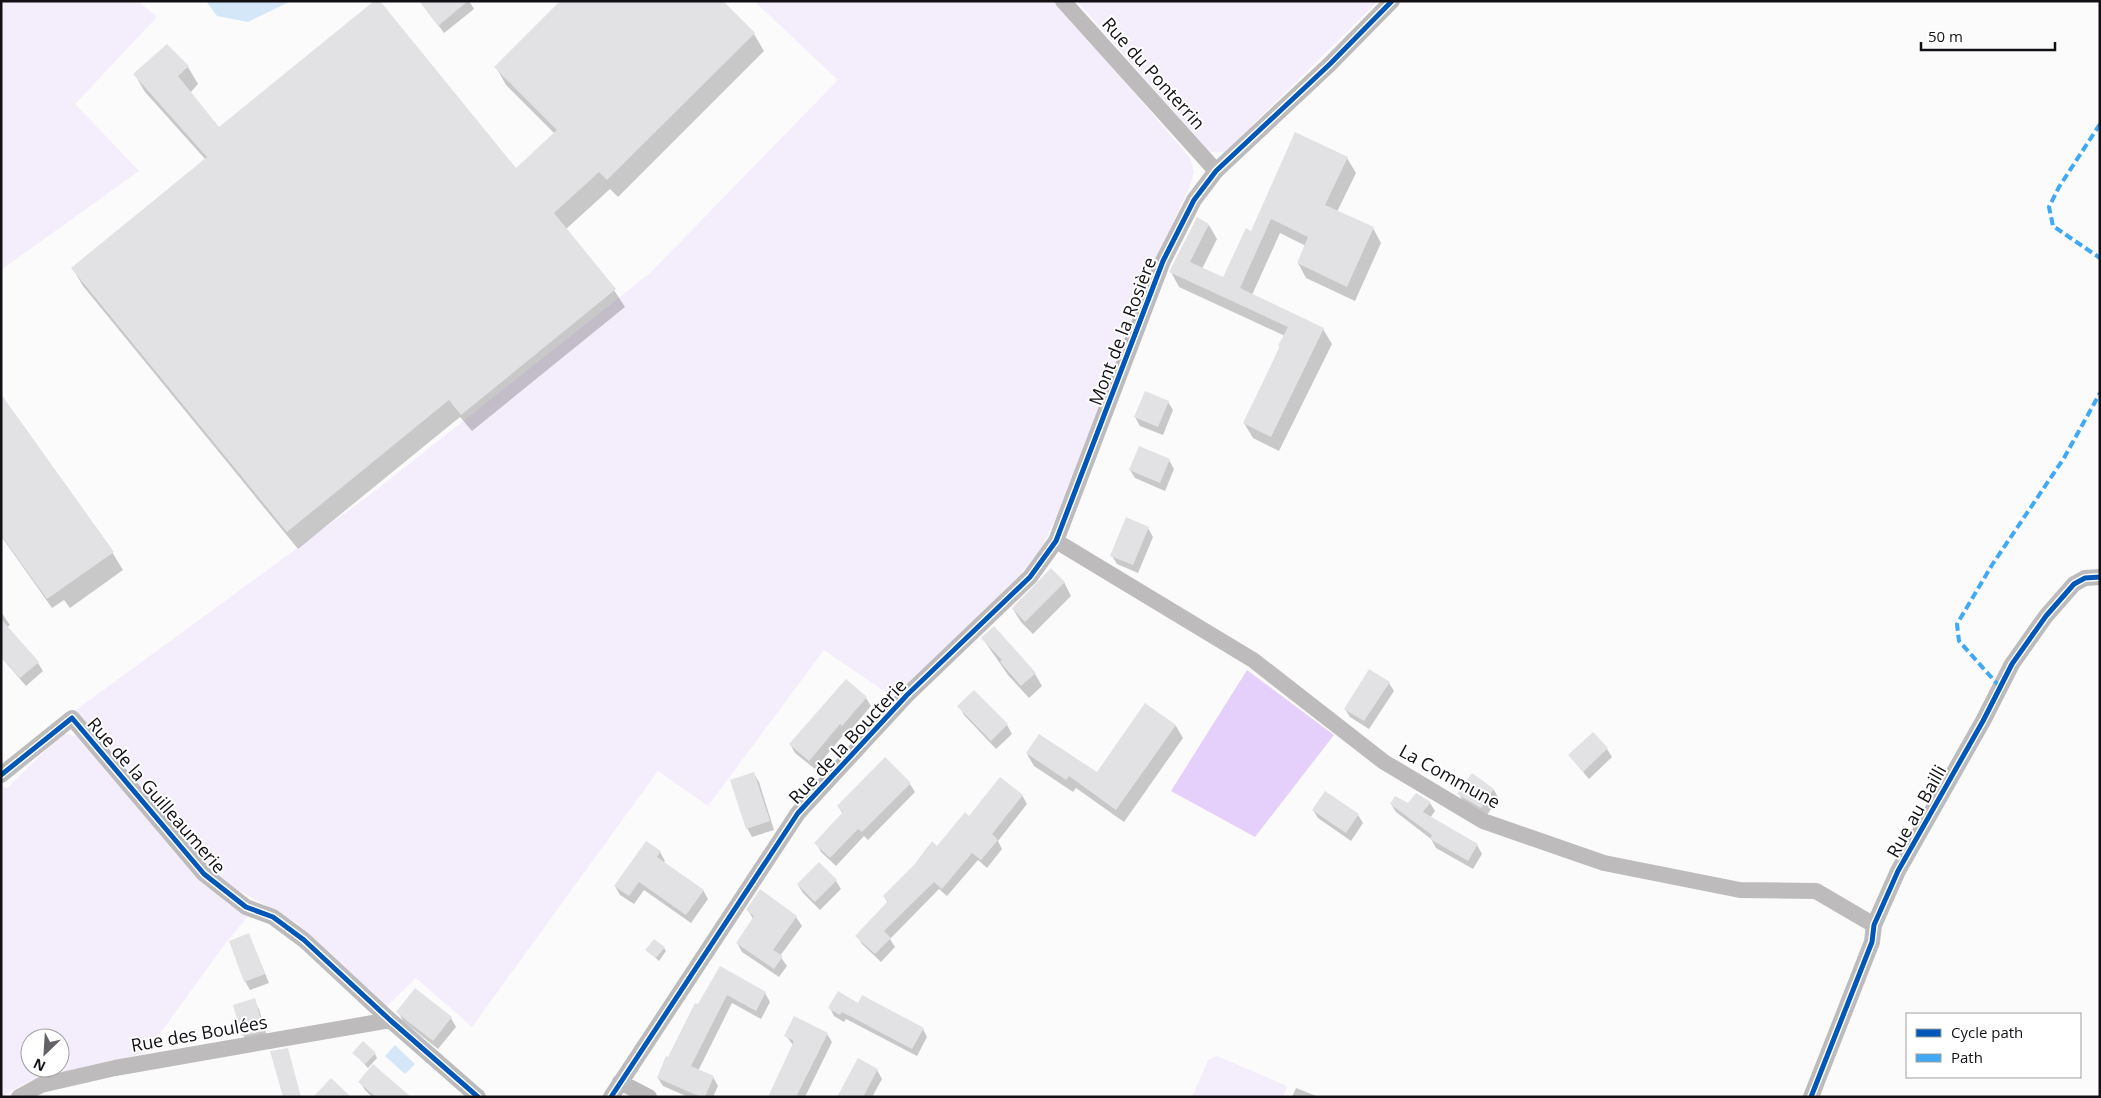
<svg xmlns="http://www.w3.org/2000/svg" width="2101" height="1098" font-family="'Open Sans',sans-serif">
	<rect width="100%" height="100%" fill="#fcfbfc"/>
	<path fill="#f4edfc" fill-rule="evenodd" d="M1 1H138L157 17 75 104 139 171 1 270Z
		M754 1H1056L1190 158 1194 172 1190 186 1145 283 1065 500 1041 548 1012 586 894 698 824 650 708 806 658 771 472 1027 416 978 385 1008 297 923 222 881 203 863 76 710 371 494 650 273 838 80Z
		M1077 1H1378L1225 152H1209Z
		M63 733 81 737 161 835 229 905 251 913 225 944 146 1053 29 1081 1 1097V786L7 788ZM30 1038H60V1068H30Z
		M1217 1056 1287 1086 1283 1097H1192L1208 1060Z"/>
	<path fill="#e5d0fb" d="M1247 670 1334 735 1255 837 1171 791Z"/>
	<path fill="#d4e7f9" d="M206 1H291L248 22 217 16Z
		M395 1045 415 1064 405 1074 385 1056Z"/>
	<path fill="#0003" d="M432 1H469L474 9 444 33 425 7Z
		M754 34 764 51 618 197 610 189 565 230 614 290 625 307 472 431 460 417 298 549 83 286 73 269 206 160 145 92 135 75 188 67 198 84 190 93 219 129 516 169 555 134 506 85 496 67Z
		M1347 158 1356 173 1337 212 1373 228 1381 243 1355 301 1306 278 1298 263 1306 246 1280 233 1252 295 1323 329 1332 344 1279 451 1253 438 1244 423 1285 336 1179 287 1171 272 1209 225 1217 239 1202 269 1224 279 1251 232Z
		M1 396 112 552 123 570 70 608 64 600 52 608 1 536Z
		M1168 402 1173 410 1163 435 1140 426 1135 417Z
		M1169 460 1174 469 1165 491 1135 478 1130 470Z
		M1148 528 1153 537 1138 573 1117 564 1112 556Z
		M1064 582 1071 596 1033 634 1021 622 1013 609Z
		M1 612 10 625 1 631Z
		M994 628 1035 674 1042 686 1029 698 1008 675 983 639Z
		M1 657 38 663 43 671 26 686Z
		M1389 683 1394 691 1369 729 1350 717 1345 709Z
		M866 698 871 706 848 733 846 732 815 769 795 753 790 744Z
		M1145 705 1176 726 1183 738 1124 822 1076 788 1073 792 1034 766 1027 754 1097 773Z
		M959 706 1007 725 1012 734 996 749 964 715Z
		M1593 733 1607 749 1612 757 1589 779 1569 755Z
		M754 774 759 782 774 830 752 837 747 828Z
		M1472 775 1494 790 1499 799 1486 816 1464 803 1459 794Z
		M910 784 915 792 868 840 864 836 836 866 821 852 816 843 843 814 838 806Z
		M1022 795 1027 804 998 841 1002 849 987 868 978 860 947 896 939 889 890 939 895 947 881 962 862 944 857 936 888 903 884 896 970 818Z
		M1430 803 1435 811 1430 818 1477 845 1482 854 1473 869 1436 848 1431 839 1396 812 1391 804 1409 805Z
		M1313 810 1358 815 1363 823 1351 841 1318 818Z
		M660 852 665 861 663 863 703 890 708 899 691 923 644 890 634 904 620 895 615 886Z
		M836 881 841 889 820 910 803 893 798 885Z
		M760 891 796 917 802 926 780 956 787 966 779 977 742 952 737 943 753 919 748 910Z
		M249 935 269 983 250 990 245 981Z
		M664 948 666 951 659 961 647 950Z
		M720 968 765 993 770 1002 761 1019 732 1003 698 1071 713 1077 718 1086 713 1097H688L663 1086 658 1078Z
		M254 1000 259 1009 268 1040 248 1044 243 1035Z
		M858 1005 923 1029 927 1037 917 1056 846 1019 844 1022 834 1016 830 1008Z
		M398 1012 451 1018 456 1027 438 1049 403 1021Z
		M827 1034 832 1042 805 1097H769L793 1045 786 1036Z
		M354 1053 375 1054 377 1058 368 1068Z
		M877 1070 882 1079 872 1097H837Z
		M360 1082 407 1097H372L365 1090Z
		M1296 1088 1319 1097H1292Z"/>
	<path fill="#e2e1e4" d="M374 1H380L516 168 557 130 494 67 560 1H723L755 33 607 180 599 172 554 213 616 289 461 415 449 400 287 532 71 268 207 157 133 74 167 44 189 66 178 76 219 127Z
		M419 1H468L438 26Z
		M1295 132 1348 157 1325 205 1374 227 1347 287 1297 263 1308 237 1271 219 1240 288 1324 328 1271 437 1243 423 1280 347 1278 346 1288 327 1169 272 1197 217 1209 224 1190 262 1223 277 1246 228 1251 231Z
		M1145 391 1169 401 1158 427 1134 417Z
		M1 394 114 552 47 599 1 535Z
		M1139 446 1170 459 1160 483 1129 470Z
		M1126 517 1149 527 1133 565 1110 556Z
		M1051 568 1065 582 1025 622 1012 608Z
		M1 619 39 662 20 678 1 657Z
		M994 626 1036 673 1021 686 1000 662 1002 660 981 638Z
		M1369 669 1390 682 1364 721 1344 709Z
		M846 679 867 697 842 726 840 724 809 761 789 744Z
		M974 690 1008 724 991 741 957 706Z
		M1145 703 1176 725 1116 810 1069 776 1066 780 1026 753 1039 734 1097 772Z
		M1593 732 1608 748 1583 772 1568 755Z
		M885 757 911 783 862 832 858 829 830 858 814 843 843 812 837 806Z
		M754 772 770 821 746 829 730 780Z
		M1472 773 1494 789 1481 808 1457 794Z
		M1000 777 1023 795 992 834 998 840 981 860 972 853 942 889 934 882 884 931 891 938 875 954 855 936 888 901 883 896 914 865 932 841 937 846 965 812 969 816Z
		M1325 791 1359 814 1346 833 1312 810Z
		M1416 793 1431 802 1423 812 1478 844 1468 861 1430 839 1432 835 1390 804 1395 796 1408 803Z
		M646 841 661 851 657 857 704 890 686 915 639 882 629 896 614 886Z
		M819 862 837 880 815 902 797 884Z
		M760 889 797 916 773 950 783 956 774 969 736 943 754 916 746 910Z
		M249 933 265 974 244 982 229 941Z
		M654 939 665 947 656 958 645 950Z
		M720 966 766 992 756 1011 727 995 691 1066 714 1076 705 1097H701L657 1078 666 1056 668 1057 695 1003 698 1004Z
		M415 988 452 1017 433 1041 396 1012Z
		M838 991 858 1003 862 995 924 1028 912 1049 842 1012 840 1015 828 1008Z
		M255 998 264 1031 242 1036 233 1005Z
		M794 1016 828 1033 796 1097H768L794 1041 784 1036Z
		M363 1041 376 1053 365 1064 352 1053Z
		M288 1048 301 1097H283L270 1051Z
		M858 1058 878 1069 863 1097H837Z
		M373 1064 411 1097H376L358 1082Z
		M331 1078 351 1097H313Z"/>
	<g fill="none" stroke-linecap="round" stroke-linejoin="round">
		<path stroke="#bdbbbb" stroke-width="16" d="M1063 1 1216 171
			M1056 541 1253 660 1384 762 1483 821 1604 863 1740 890 1816 891 1874 925
			M1 775 72 718 204 874 246 907 273 917 304 940 390 1020 478 1097
			M620 1082 649 1097
			M19 1097 41 1085 115 1068 390 1020
			M611 1097 798 813 907 695 1030 577 1056 541 1163 261 1194 200 1216 171 1330 64 1392 1
			M1811 1097 1872 942 1874 925 1898 871 1983 721 2012 664 2046 616 2074 584 2085 578 2100 577"/>
		<path stroke="#3fa9f5" stroke-width="4" stroke-dasharray="8 4" stroke-linecap="butt" d="M2100 124 2059 187 2049 207 2053 226 2100 258
			M2000 687 1959 641 1957 624 1992 565 2064 458 2100 393"/>
		<defs>
			<path id="cycleway" d="M1 775 72 718 204 874 246 907 273 917 304 940 390 1020 478 1097
				M611 1097 798 813 907 695 1030 577 1056 541 1163 261 1194 200 1216 171 1330 64 1392 1
				M1811 1097 1872 942 1874 925 1898 871 1983 721 2012 664 2046 616 2074 584 2085 578 2100 577"/>
		</defs>
		<use href="#cycleway" stroke="#fff" stroke-width="8"/>
		<use href="#cycleway" stroke="#0057b8" stroke-width="5"/>
	</g>
	<g text-anchor="middle" dominant-baseline="central" stroke-width="4" stroke-linejoin="round" paint-order="stroke">
		<g font-size="18" fill="#121015" stroke="#fff">
			<text transform="translate(1154 73) rotate(48)">Rue du Ponterrin</text>
			<text transform="translate(1122 331) rotate(-69)">Mont de la Rosière</text>
			<text transform="translate(847 741) rotate(-47)">Rue de la Boucterie</text>
			<text transform="translate(1450 776) rotate(29)">La Commune</text>
			<text transform="translate(157 795) rotate(49)">Rue de la Guilleaumerie</text>
			<text transform="translate(1916 811) rotate(-61)">Rue au Bailli</text>
			<text transform="translate(199 1033) rotate(-10)">Rue des Boulées</text>
		</g>
	</g>
	<rect width="2101" height="1098" fill="none" stroke="#121015" stroke-width="5"/>
	<rect x="1906" y="1013" width="175" height="65" fill="#ffffff" stroke="#a09fa1"/>
	<rect x="1916" y="1029" width="25" height="8" fill="#0057b8" stroke="#a09fa1"/>
	<text x="1951" y="1038" font-size="15" fill="#121015">Cycle path</text>
	<rect x="1916" y="1054" width="25" height="8" fill="#3fa9f5" stroke="#a09fa1"/>
	<text x="1951" y="1063" font-size="15" fill="#121015">Path</text>
	<g transform="translate(45 1053) rotate(205)"><circle r="24" fill="#ffffff" stroke="#a09fa1"/>
	<path d="M0-4L9 19L0 12L-9 19Z" fill="#646266"/>
	<text y="-8" font-size="14" font-weight="bold" text-anchor="middle" fill="#121015">N</text>
	</g>
	<path d="M1921 42v8h134v-8" fill="none" stroke="#121015" stroke-width="2.5"/>
	<text x="1928" y="42" font-size="15" fill="#121015" stroke="#ffffff" stroke-width="4" paint-order="stroke">50 m</text>
</svg>
